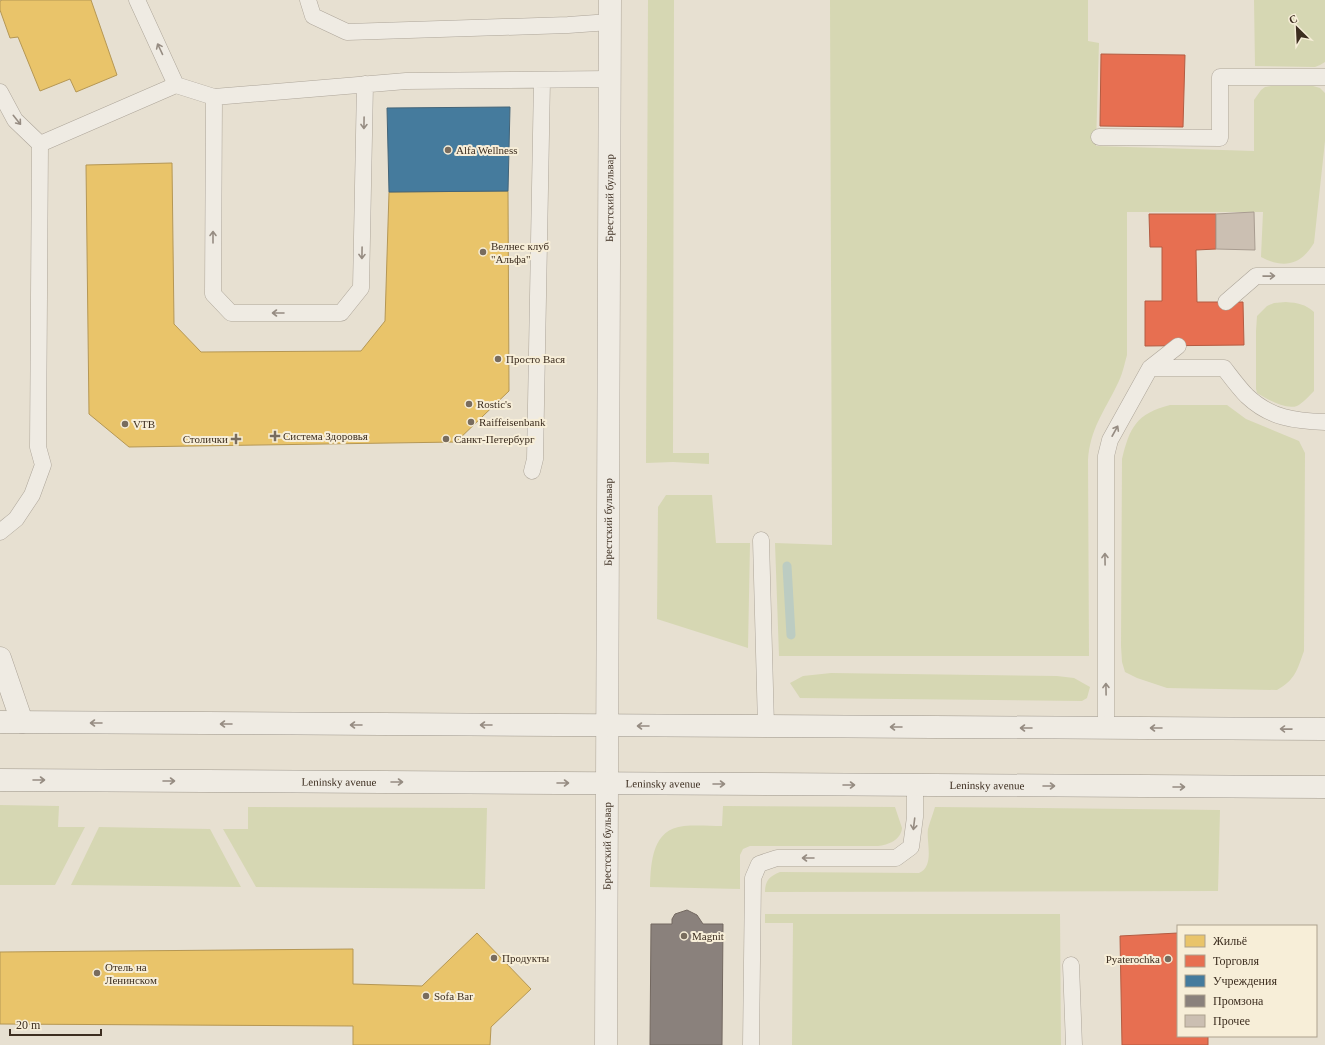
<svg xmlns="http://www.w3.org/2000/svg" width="1325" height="1045" font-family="Georgia,serif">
	<rect width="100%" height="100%" fill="#e7e0d1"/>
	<path fill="#d6d7b3" d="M648 0H674L673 453H709V464L673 462 646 463Z
		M830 0H1088V41L1099 43 1096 146 1254 151V100L1261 90 1265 87 1271 86H1313L1320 88 1325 93V141L1314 243C1301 265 1284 269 1261 257L1263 212H1127V355C1124 366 1122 376 1117 385 1104 412 1090 429 1088 460L1089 656H779L775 543 832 545Z
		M1254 0H1325V62L1320 65 1315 67 1255 66Z
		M1286 302C1298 303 1305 304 1314 312V391C1309 396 1303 403 1297 406 1285 410 1267 399 1257 393L1256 389V331L1257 316 1267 306 1274 303Z
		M1170 405H1227L1246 419 1299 441 1305 453 1304 651C1297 670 1296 679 1277 690L1167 688 1137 678 1125 672 1122 662 1121 646 1122 459C1130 427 1136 414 1170 405Z
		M666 495H712L716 543H750L748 648 657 619 658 507Z
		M831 673 1057 676 1074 678 1090 687 1087 698 1082 701 800 698 790 683 803 676Z
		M0 805 59 806 58 827H85L55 885H0Z
		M723 806 895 807 902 828C901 840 888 845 878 846H750L743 849 740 855V889L650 887C651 862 652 829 684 826 697 825 710 826 722 826Z
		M248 807 487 808 485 889 256 887 223 829H248Z
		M935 807 1220 810 1218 891 765 892C765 880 770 876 780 872L919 873C935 866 926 842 928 829 930 821 933 814 935 807Z
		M99 827 210 829 241 887 71 885Z
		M765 914H1060L1061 1045H792L793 923H765Z"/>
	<path fill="#e9c46a" stroke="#b59754" d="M2 0H91L117 75 76 92 70 79 40 91 18 37 10 38 0 10V1Z
		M172 163 174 324 201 352 361 351 385 321 389 192 508 191 509 391 456 442 129 447 89 414 86 165Z
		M477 933 531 989 491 1027 490 1045H353V1026L0 1024V952L353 949V984L422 986Z"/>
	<path fill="#e76f51" stroke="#b45c42" d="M1101 54 1185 55 1183 127 1100 126Z
		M1149 214H1216V249L1196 250 1197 302H1243L1244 345 1145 346V301H1162V247H1150Z
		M1178 933V1036H1208V1045H1122L1120 936Z"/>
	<path fill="#457b9d" stroke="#436478" d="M510 107 508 191 389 192 387 108Z"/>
	<path fill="#8a817c" stroke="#736860" d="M687 910 697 915 703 924H723L722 1045H650L651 924H672V919L675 914Z"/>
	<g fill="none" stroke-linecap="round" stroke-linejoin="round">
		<path stroke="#bcccc2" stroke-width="9" d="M787 566 791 635"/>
	</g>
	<path fill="#cbbfb2" stroke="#a89c90" d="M1254 212 1255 250 1216 249V214Z"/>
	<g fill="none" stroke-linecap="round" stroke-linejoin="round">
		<defs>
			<path id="service" d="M137 0 176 85
				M308 0 313 16 347 32 568 25 610 22
				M0 92 15 120 40 144
				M214 97 213 294 231 313H341L361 288 365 84
				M1099 137 1220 138V77H1325
				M1226 302 1256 276H1325
				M1150 368H1224C1231 377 1239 388 1247 396 1270 418 1295 421 1325 422
				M532 471 535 459 542 80
				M0 532 16 519 32 495 43 465 38 447 40 144 176 85 214 97 406 81 610 79
				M761 540 766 726
				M1106 728V456L1110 440 1150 368 1178 346
				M1071 965 1074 1045
				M751 1045 753 878 759 864 777 858H896L911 847 915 817V785"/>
			<g id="minor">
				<path d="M0 658 22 722"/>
				<path id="s1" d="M606 1045 610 0"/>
			</g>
			<g id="secondary">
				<path d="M0 722 1325 729"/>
				<path id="s2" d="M0 780 1325 787"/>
			</g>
		</defs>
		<use href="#service" stroke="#ada599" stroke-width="17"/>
		<use href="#minor" stroke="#ada599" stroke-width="23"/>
		<use href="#secondary" stroke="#9c958a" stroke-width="23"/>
		<use href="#service" stroke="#efebe3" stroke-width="16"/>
		<use href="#minor" stroke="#efebe3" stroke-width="22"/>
		<use href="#secondary" stroke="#efebe3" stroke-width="22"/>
	</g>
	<defs><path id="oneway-shaft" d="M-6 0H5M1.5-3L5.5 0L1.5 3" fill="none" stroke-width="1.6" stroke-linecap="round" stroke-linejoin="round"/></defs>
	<g stroke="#968c82">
		<use href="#oneway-shaft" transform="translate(160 49) rotate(-115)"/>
		<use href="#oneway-shaft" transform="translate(17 120) rotate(51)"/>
		<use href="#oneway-shaft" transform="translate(364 123) rotate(91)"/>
		<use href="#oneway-shaft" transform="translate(213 237) rotate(-90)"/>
		<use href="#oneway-shaft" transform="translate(362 253) rotate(91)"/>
		<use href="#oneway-shaft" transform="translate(1269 276) rotate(-1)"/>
		<use href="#oneway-shaft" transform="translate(278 313) rotate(180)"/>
		<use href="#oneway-shaft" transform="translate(1115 431) rotate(-61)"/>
		<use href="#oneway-shaft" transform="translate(1105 559) rotate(-91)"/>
		<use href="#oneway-shaft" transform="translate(1106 689) rotate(-91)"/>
		<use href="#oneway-shaft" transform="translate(96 723) rotate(-180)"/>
		<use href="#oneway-shaft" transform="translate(226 724) rotate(-180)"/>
		<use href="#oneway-shaft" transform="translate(356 725) rotate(-180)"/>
		<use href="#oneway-shaft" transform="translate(486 725) rotate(-180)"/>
		<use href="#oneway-shaft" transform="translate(643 726) rotate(-180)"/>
		<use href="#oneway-shaft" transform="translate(896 727) rotate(-180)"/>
		<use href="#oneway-shaft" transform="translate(1026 728) rotate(-180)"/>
		<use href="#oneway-shaft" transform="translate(1156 728) rotate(-180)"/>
		<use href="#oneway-shaft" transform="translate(1286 729) rotate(-179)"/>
		<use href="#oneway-shaft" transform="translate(39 780)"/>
		<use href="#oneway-shaft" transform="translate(169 781)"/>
		<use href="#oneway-shaft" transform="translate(397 782)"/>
		<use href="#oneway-shaft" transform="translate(563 783)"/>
		<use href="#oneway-shaft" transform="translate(719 784)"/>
		<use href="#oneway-shaft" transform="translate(849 785)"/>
		<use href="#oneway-shaft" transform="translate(1049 786)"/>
		<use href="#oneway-shaft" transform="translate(1179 787)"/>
		<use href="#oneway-shaft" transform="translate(914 824) rotate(97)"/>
		<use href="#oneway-shaft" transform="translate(808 858) rotate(180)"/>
	</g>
	<g fill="#786c5e" stroke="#f7eed8" stroke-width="1.5">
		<circle cx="448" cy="150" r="4"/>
		<circle cx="483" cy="252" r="4"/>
		<circle cx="498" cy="359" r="4"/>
		<circle cx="469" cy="404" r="4"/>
		<circle cx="471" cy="422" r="4"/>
		<circle cx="125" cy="424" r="4"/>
		<path d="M273 430h4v4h4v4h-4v4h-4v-4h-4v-4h4z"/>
		<path d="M234 433h4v4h4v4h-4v4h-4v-4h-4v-4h4z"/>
		<circle cx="446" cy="439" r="4"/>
		<circle cx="684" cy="936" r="4"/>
		<circle cx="494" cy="958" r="4"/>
		<circle cx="1168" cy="959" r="4"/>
		<circle cx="97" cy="973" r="4"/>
		<circle cx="426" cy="996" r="4"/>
	</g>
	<g text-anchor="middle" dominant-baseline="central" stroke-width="4" stroke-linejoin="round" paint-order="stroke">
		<g font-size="11" fill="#3d2e20" stroke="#f7eed8" text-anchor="start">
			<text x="456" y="150">Alfa Wellness</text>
			<text x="491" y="246">Велнес клуб<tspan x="491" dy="13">"Альфа"</tspan></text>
			<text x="506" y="359">Просто Вася</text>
			<text x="477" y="404">Rostic's</text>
			<text x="479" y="422">Raiffeisenbank</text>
			<text x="133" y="424">VTB</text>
			<text x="283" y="436">Система Здоровья</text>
			<text x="228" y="439" text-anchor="end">Столички</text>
			<text x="454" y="439">Санкт-Петербург</text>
			<text x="692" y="936">Magnit</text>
			<text x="502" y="958">Продукты</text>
			<text x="1160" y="959" text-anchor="end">Pyaterochka</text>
			<text x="105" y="967">Отель на<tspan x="105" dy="13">Ленинском</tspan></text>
			<text x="434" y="996">Sofa Bar</text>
		</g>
		<g font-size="11" fill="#3d2e20" stroke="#f7eed8">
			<text stroke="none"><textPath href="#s1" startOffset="847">Брестский бульвар</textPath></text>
			<text stroke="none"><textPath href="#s1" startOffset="523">Брестский бульвар</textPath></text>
			<text stroke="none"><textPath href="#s2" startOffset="339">Leninsky avenue</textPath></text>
			<text stroke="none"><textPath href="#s2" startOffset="663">Leninsky avenue</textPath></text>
			<text stroke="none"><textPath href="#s2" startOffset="987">Leninsky avenue</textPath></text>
			<text stroke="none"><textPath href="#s1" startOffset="199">Брестский бульвар</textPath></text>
		</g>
	</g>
	<rect x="1177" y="925" width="140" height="112" fill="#f7eed8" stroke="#ada18e"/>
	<rect x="1185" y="935" width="20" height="12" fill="#e9c46a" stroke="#ada18e"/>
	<text x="1213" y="945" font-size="12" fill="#3d2e20">Жильё</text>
	<rect x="1185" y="955" width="20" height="12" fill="#e76f51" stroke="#ada18e"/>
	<text x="1213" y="965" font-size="12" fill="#3d2e20">Торговля</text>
	<rect x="1185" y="975" width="20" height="12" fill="#457b9d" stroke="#ada18e"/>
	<text x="1213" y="985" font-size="12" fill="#3d2e20">Учреждения</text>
	<rect x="1185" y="995" width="20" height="12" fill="#8a817c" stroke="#ada18e"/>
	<text x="1213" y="1005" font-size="12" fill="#3d2e20">Промзона</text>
	<rect x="1185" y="1015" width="20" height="12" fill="#cbbfb2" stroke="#ada18e"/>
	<text x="1213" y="1025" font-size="12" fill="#3d2e20">Прочее</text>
	<g transform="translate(1297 28) rotate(336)" stroke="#f7eed8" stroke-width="3" paint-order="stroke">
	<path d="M0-3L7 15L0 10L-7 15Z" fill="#3d2e20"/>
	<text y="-6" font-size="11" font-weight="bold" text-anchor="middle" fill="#3d2e20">С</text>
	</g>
	<path d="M10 1029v6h91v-6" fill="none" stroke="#3d2e20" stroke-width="2"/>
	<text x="16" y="1029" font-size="12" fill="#3d2e20" stroke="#f7eed8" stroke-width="3" paint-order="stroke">20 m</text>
</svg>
